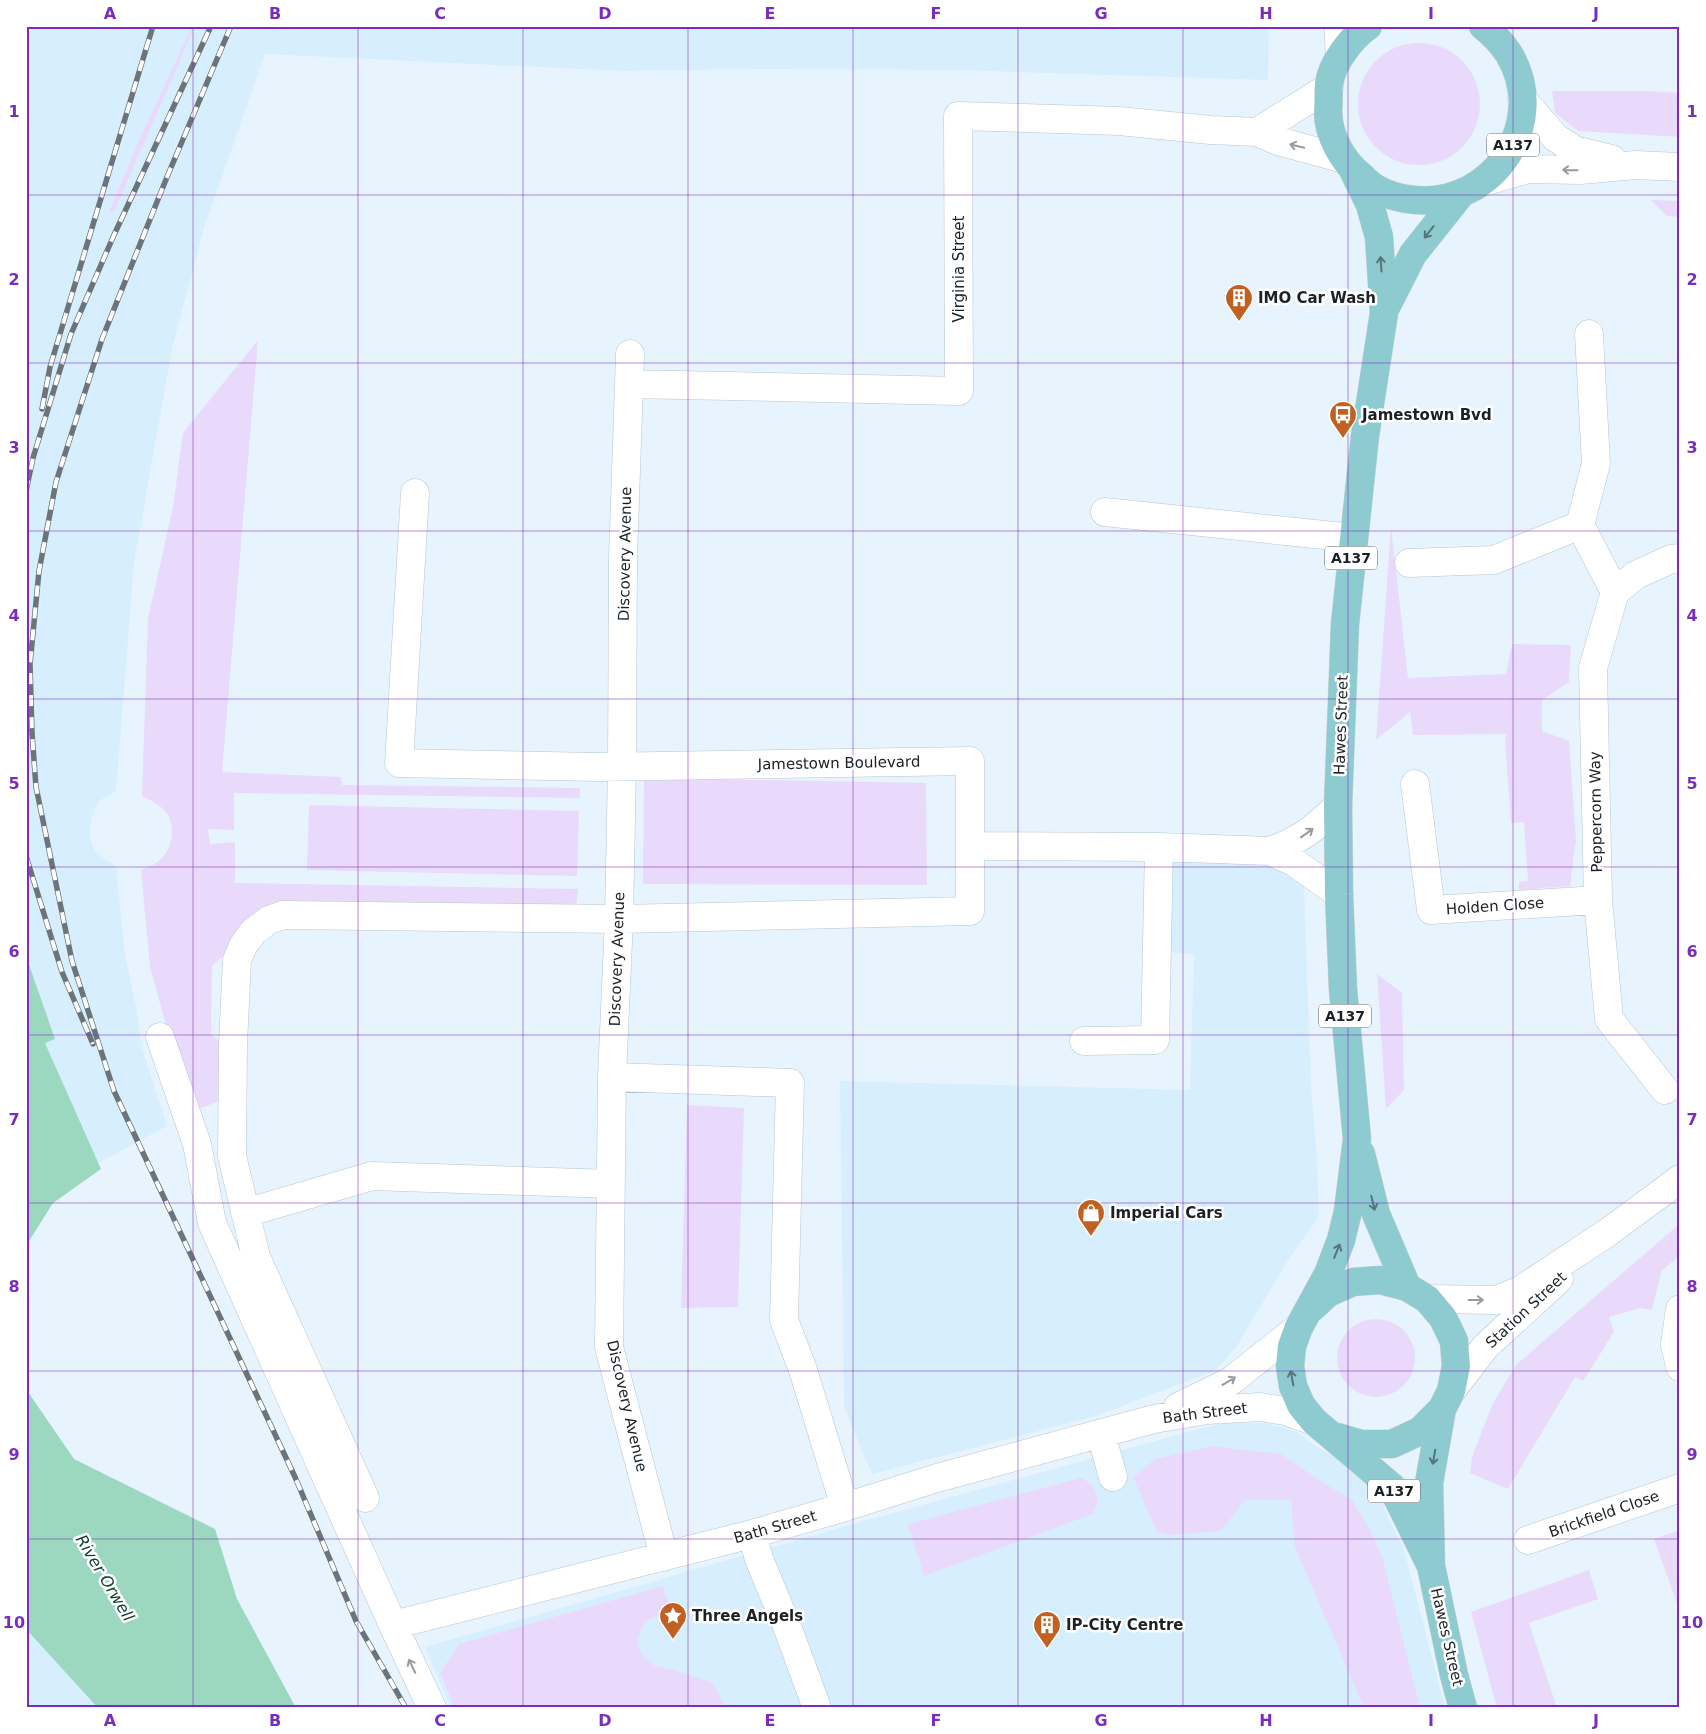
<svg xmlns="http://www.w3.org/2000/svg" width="1706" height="1734" font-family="'DejaVu Sans',sans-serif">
	<rect width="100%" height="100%" fill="#e7f4fd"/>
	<path fill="#d7eefe" d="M26 26H1269L1268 80 956 70 764 69 623 71 265 54 204 228 172 349 134 563 116 791 99 801 93 810 91 822 90 836 94 850 104 859 116 866 125 954 137 1011 141 1045 167 1126 98 1163 45 1043 55 1039 26 956Z
		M1168 848 1270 851 1304 886 1311 1085 1317 1158 1319 1216 1288 1260 1237 1346 1216 1370 1096 1416 872 1474 844 1407 840 1081 1190 1090 1194 954 1165 952Z
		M1221 1423H1265L1297 1432 1317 1447 1351 1466 1382 1503 1404 1550 1445 1708H451L425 1647 853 1524Z
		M26 1629 98 1708H26Z"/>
	<path fill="#e9dafb" d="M192 26H195L115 210 108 214 137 145Z
		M1358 104a61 61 0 1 1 122 0a61 61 0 1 1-122 0Z
		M1552 91H1649L1680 93V137L1578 131 1555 113Z
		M1651 200 1680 201V217L1667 216Z
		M258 340 222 772 341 777 342 785 580 788V798L234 793V830L208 829 210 844 235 842V883L578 889 576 908 286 901 268 905 253 915 244 922 224 955 212 966 211 1034 222 1045 220 1101 190 1112 150 967 141 870C149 867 156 864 162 858 173 846 176 824 165 811 159 804 150 800 142 796L148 619 173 507 183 433Z
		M1391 526 1408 678 1506 674 1512 644 1571 645 1569 682 1542 700V731L1569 741 1576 840 1570 886 1519 890V882L1528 881 1524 822 1511 823 1505 739 1507 734 1413 735 1410 712 1376 740Z
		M644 778 926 783 927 885 643 884Z
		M309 805 579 811 577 876 307 870Z
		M1377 974 1402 993 1404 1090 1386 1109Z
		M687 1105 744 1108 738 1307 681 1308Z
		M1677 1226 1680 1233V1256L1662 1270 1652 1310 1640 1308 1609 1317 1614 1332 1583 1381 1575 1377 1508 1489 1470 1473 1472 1457 1493 1403 1517 1364Z
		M1337 1358a39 39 0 1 1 78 0a39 39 0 1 1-78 0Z
		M1212 1446 1281 1454 1319 1480 1352 1500 1368 1526 1382 1556 1420 1708H1364L1295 1547 1291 1500H1245L1221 1531 1169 1535 1157 1532 1133 1477 1155 1459Z
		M1081 1478C1098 1486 1101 1498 1093 1514L924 1576 908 1524Z
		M1680 1530V1612L1654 1539Z
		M1589 1570 1598 1599 1529 1623 1557 1708H1497L1471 1612Z
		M663 1586 674 1620 659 1614 644 1623 637 1642 642 1655 655 1666 669 1669 712 1682 726 1708H455L440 1673 459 1644Z"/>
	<path fill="#9bd8bf" d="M26 956 55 1039 45 1043 101 1169 53 1203 26 1246Z
		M26 1389 74 1459 215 1529 237 1599 296 1708H98L26 1629Z"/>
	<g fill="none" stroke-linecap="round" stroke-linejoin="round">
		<defs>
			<path id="minor" d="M1338 26 1340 56
				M1329 87 1257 132 1278 141 1344 159
				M1522 99 1556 138 1575 150 1612 159
				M1483 182 1528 169 1580 170 1636 165 1680 167
				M630 354 623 559 622 766 619 919 612 1077 609 1347 664 1557
				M630 384 959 391 958 116 1119 121 1211 130 1257 132
				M1105 512 1353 538
				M1580 525 1596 464 1589 334
				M1409 563 1494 560 1580 525 1615 592
				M1415 784 1431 910 1598 900
				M971 846 1159 847 1270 851 1294 862 1339 894
				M1270 851C1301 840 1315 828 1338 806
				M160 1037 197 1144 212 1223 393 1625 432 1708
				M1084 1041 1155 1040 1159 847
				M612 1077 790 1083 784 1320 803 1370 845 1507
				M1665 1090 1609 1019 1598 900 1593 668 1615 592 1636 575 1671 559 1680 558
				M245 1213 372 1176 611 1184
				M1427 1299 1496 1300 1519 1291 1607 1233 1680 1179
				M1680 1309 1675 1344 1680 1367
				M1451 1391 1486 1346 1559 1279
				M1178 1407 1231 1381 1299 1327
				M1101 1434 1113 1477
				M365 1498 256 1257 232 1156 233 1044 237 960 243 946 253 932 269 920 283 915 619 919 970 911V761L598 767 399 763 415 493
				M752 1534 759 1559 788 1629 817 1708
				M1528 1540 1680 1488
				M393 1625 752 1534 845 1507 937 1478 1154 1419 1207 1410 1260 1407 1285 1411 1314 1421"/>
			<path id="major" d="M1368 26C1351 38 1332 63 1329 84 1328 93 1329 102 1328 111 1328 135 1342 161 1361 176 1365 180 1370 185 1375 188 1387 195 1402 199 1415 200 1493 207 1550 123 1509 54 1502 43 1493 34 1483 26
				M1353 170 1370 205 1379 237 1384 313 1365 436 1345 624 1338 806 1339 894 1343 989 1357 1139 1348 1211 1341 1240 1328 1274 1299 1327 1292 1346 1290 1366 1293 1386 1301 1405 1314 1421 1392 1487 1431 1566
				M1385 309 1413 254 1460 195
				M1361 1154 1376 1214 1407 1287
				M1313 1307 1328 1293 1353 1282 1380 1280 1407 1287 1427 1299 1443 1318 1454 1341 1456 1366 1451 1391 1442 1409 1429 1483 1431 1566 1454 1675 1463 1708
				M1337 1437 1361 1444H1392L1420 1431 1442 1409"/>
		</defs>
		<use href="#minor" stroke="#b6c6d1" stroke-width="29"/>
		<use href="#major" stroke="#d1d2d3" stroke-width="29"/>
		<use href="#minor" stroke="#fff" stroke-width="28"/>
		<use href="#major" stroke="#8ecbd0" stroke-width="28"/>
		<defs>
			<path id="rail" d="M231 26 167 177 102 339 56 482 39 571 30 664 32 733 36 787 72 961 114 1091 295 1477 356 1621 406 1708
				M42 409 50 367 153 26
				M26 491 33 458 71 334 114 235 211 26
				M26 856 62 972 93 1044"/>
		</defs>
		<use href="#rail" stroke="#6b747a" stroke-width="5.5"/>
		<use href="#rail" stroke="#fff" stroke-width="4" stroke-dasharray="11" stroke-linecap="butt"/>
	</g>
	<defs><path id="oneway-shaft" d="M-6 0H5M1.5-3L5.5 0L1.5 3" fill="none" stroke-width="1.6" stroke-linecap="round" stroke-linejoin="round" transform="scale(1.25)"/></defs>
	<g stroke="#989b9c">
		<use href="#oneway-shaft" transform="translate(1297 146) rotate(-166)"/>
		<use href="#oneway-shaft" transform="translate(1570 170) rotate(-179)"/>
		<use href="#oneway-shaft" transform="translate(1307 833) rotate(-36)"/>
		<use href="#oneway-shaft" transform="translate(1476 1300)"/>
		<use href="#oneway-shaft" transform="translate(1229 1381) rotate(-31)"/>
		<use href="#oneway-shaft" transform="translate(412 1666) rotate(-116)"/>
	</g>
	<g stroke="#54767a">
		<use href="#oneway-shaft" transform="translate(1429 232) rotate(128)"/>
		<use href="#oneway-shaft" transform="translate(1381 264) rotate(-94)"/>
		<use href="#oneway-shaft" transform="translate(1373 1203) rotate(76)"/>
		<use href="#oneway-shaft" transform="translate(1337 1251) rotate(-68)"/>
		<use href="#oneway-shaft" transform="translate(1292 1378) rotate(-100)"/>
		<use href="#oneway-shaft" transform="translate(1434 1457) rotate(100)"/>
	</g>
	<path fill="none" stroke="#7b2cbf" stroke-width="1" stroke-opacity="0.55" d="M193 26V1708M358 26V1708M523 26V1708M688 26V1708M853 26V1708M1018 26V1708M1183 26V1708M1348 26V1708M1513 26V1708M26 195H1680M26 363H1680M26 531H1680M26 699H1680M26 867H1680M26 1035H1680M26 1203H1680M26 1371H1680M26 1539H1680"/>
	<defs>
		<symbol id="building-pin" viewBox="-11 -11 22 30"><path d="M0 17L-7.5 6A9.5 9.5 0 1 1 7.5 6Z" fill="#c26021" stroke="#fff"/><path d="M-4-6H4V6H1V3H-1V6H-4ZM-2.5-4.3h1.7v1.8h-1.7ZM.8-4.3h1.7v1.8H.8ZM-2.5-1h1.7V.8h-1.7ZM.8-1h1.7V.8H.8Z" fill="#fff"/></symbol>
		<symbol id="bus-pin" viewBox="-11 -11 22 30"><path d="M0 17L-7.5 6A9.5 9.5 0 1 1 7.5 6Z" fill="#c26021" stroke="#fff"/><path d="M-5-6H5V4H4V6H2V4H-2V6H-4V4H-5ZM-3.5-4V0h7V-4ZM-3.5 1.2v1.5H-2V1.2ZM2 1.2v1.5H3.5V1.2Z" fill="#fff"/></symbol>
		<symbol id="shop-pin" viewBox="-11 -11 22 30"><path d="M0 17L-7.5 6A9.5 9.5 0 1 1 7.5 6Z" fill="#c26021" stroke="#fff"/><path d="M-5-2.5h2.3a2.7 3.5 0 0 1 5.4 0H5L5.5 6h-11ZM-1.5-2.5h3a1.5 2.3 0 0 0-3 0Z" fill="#fff"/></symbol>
		<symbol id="sight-pin" viewBox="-11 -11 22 30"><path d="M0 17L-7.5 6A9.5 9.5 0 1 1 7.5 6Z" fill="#c26021" stroke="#fff"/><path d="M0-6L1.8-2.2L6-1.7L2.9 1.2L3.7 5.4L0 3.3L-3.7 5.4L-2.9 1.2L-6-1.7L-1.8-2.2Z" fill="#fff"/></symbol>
	</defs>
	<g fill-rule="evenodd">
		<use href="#building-pin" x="1223" y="282" width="32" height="43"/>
		<use href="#bus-pin" x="1327" y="399" width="32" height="43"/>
		<use href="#shop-pin" x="1075" y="1197" width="32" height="43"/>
		<use href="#sight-pin" x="657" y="1600" width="32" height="43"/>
		<use href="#building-pin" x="1031" y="1609" width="32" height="43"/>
	</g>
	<g text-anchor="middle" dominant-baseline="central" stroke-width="5" stroke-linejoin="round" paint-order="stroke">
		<g fill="#fff" stroke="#5f6366" stroke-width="1">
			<rect x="1487" y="133.5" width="52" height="23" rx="4"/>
			<rect x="1325" y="546.5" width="52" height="23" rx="4"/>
			<rect x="1319" y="1004.5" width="52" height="23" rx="4"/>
			<rect x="1368" y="1479.5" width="52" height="23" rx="4"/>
		</g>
		<g font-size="14" font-weight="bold" fill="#1a2024">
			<text x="1513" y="145">A137</text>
			<text x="1351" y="558">A137</text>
			<text x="1345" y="1016">A137</text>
			<text x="1394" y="1491">A137</text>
		</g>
		<g font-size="15" fill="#1a2024" stroke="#fff">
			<text transform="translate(959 269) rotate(-90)">Virginia Street</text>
			<text transform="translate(625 554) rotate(-89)">Discovery Avenue</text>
			<text transform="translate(1341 725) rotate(-88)">Hawes Street</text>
			<text transform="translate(839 763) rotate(-1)">Jamestown Boulevard</text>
			<text transform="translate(1596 812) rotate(-91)">Peppercorn Way</text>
			<text transform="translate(1495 906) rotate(-4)">Holden Close</text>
			<text transform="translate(617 959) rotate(-88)">Discovery Avenue</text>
			<text transform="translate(1526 1310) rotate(-43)">Station Street</text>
			<text transform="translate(627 1406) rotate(77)">Discovery Avenue</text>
			<text transform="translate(1205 1413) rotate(-7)">Bath Street</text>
			<text transform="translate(1604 1514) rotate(-19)">Brickfield Close</text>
			<text transform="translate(775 1527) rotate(-16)">Bath Street</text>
			<text transform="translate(1447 1637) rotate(77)">Hawes Street</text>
		</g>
		<g font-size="15" font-weight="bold" fill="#1a2024" stroke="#fff" text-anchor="start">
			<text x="1258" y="298">IMO Car Wash</text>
			<text x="1362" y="415">Jamestown Bvd</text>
			<text x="1110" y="1213">Imperial Cars</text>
			<text x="692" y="1616">Three Angels</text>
			<text x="1066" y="1625">IP-City Centre</text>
		</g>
		<g font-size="16" font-style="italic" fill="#0e4131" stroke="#fff">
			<text transform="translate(105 1578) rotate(59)">River Orwell</text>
		</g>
	</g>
	<rect width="1706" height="1734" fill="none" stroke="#ffffff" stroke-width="55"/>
	<rect x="28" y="28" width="1650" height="1678" fill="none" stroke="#7b2cbf" stroke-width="2"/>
	<g font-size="16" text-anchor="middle" font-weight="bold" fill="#7b2cbf">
		<text x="110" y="19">A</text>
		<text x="275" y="19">B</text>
		<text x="440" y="19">C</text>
		<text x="605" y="19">D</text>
		<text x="770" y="19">E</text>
		<text x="936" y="19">F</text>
		<text x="1101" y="19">G</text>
		<text x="1266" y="19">H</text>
		<text x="1431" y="19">I</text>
		<text x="1596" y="19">J</text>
		<text x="14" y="117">1</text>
		<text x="1692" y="117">1</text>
		<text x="14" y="285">2</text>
		<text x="1692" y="285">2</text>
		<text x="14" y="453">3</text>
		<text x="1692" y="453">3</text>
		<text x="14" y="621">4</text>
		<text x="1692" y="621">4</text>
		<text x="14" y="789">5</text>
		<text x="1692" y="789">5</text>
		<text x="14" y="957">6</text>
		<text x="1692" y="957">6</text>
		<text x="14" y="1125">7</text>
		<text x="1692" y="1125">7</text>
		<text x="14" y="1292">8</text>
		<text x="1692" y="1292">8</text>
		<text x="14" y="1460">9</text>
		<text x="1692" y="1460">9</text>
		<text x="14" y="1628">10</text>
		<text x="1692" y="1628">10</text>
		<text x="110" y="1726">A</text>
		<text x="275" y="1726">B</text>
		<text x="440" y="1726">C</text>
		<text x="605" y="1726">D</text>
		<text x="770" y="1726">E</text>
		<text x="936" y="1726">F</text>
		<text x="1101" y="1726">G</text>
		<text x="1266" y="1726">H</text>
		<text x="1431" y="1726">I</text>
		<text x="1596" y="1726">J</text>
	</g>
</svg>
